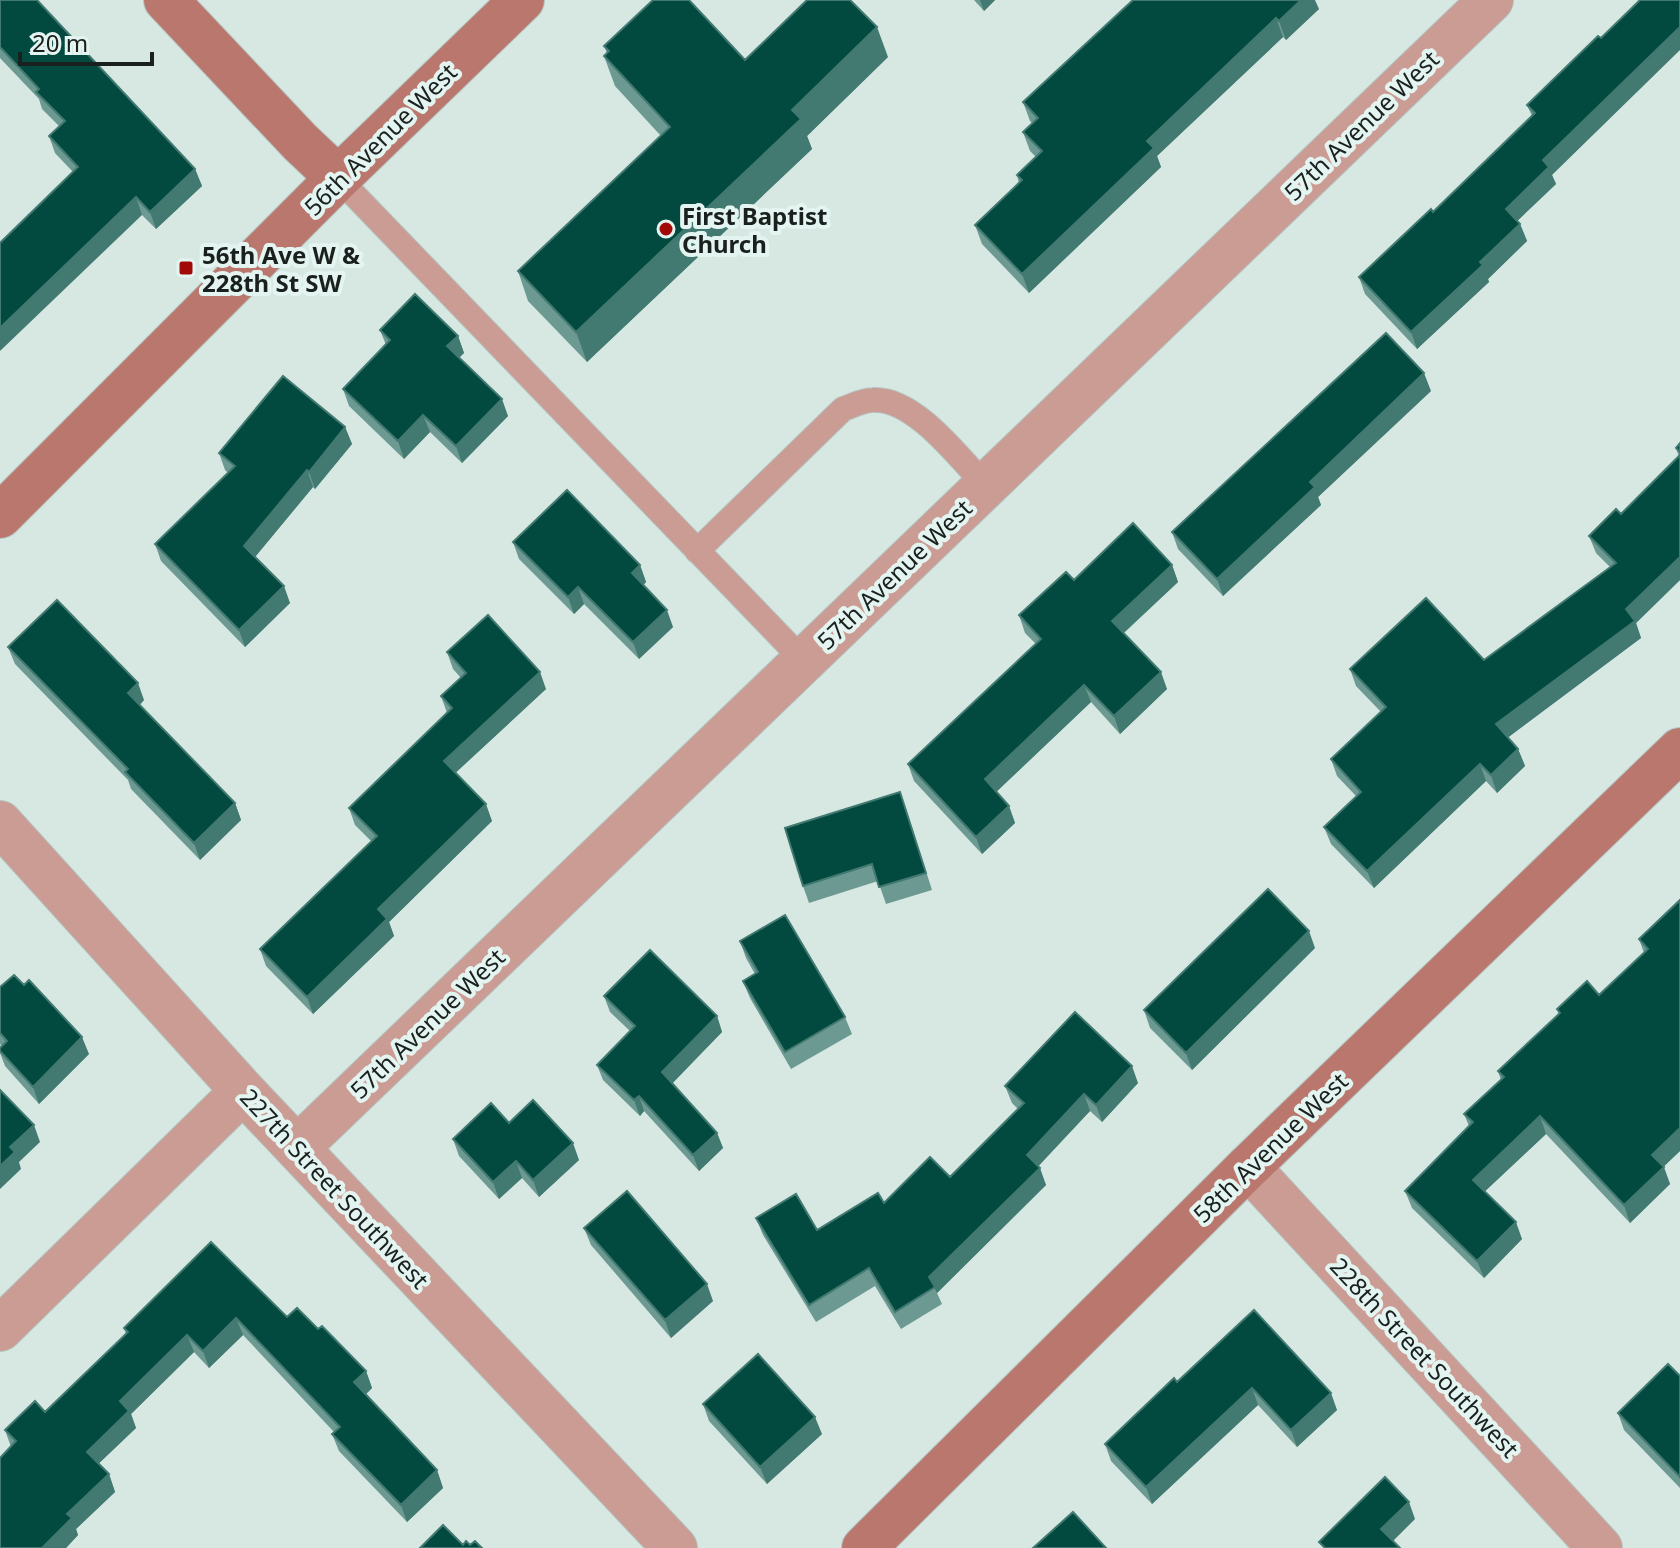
<svg xmlns="http://www.w3.org/2000/svg" width="1680" height="1548" font-family="'Noto Sans',sans-serif">
	<rect width="100%" height="100%" fill="#d7e8e3"/>
	<g fill="none" stroke-linecap="round" stroke-linejoin="round">
		<defs>
			<path id="lane" d="M338 178 804 661
				M697 551 843 409C852 406 863 400 873 400 914 397 960 459 986 486"/>
			<path id="street" d="M0 823 243 1091 675 1548
				M297 1148 1491 0
				M1248 1167 1600 1548
				M0 1329 243 1091"/>
			<path id="secondary" d="M166 0 300 142 338 178
				M0 516 338 178 522 0
				M864 1548 1248 1167 1680 750"/>
		</defs>
		<use href="#lane" stroke="#b5c4c0" stroke-width="26"/>
		<use href="#street" stroke="#b5c4c0" stroke-width="46"/>
		<use href="#secondary" stroke="#b5c4c0" stroke-width="46"/>
		<use href="#lane" stroke="#ca9c94" stroke-width="24"/>
		<use href="#street" stroke="#ca9c94" stroke-width="44"/>
		<use href="#secondary" stroke="#ba776d" stroke-width="44"/>
	</g>
	<path fill="#6c9991" d="M0 0 195 169 202 186 156 229 142 215 73 172 55 153 49 136 59 126 42 109 39 99 0 58Z
		M974 0H995L984 11Z
		M1133 0 1319 9 1286 40 1283 37 1157 156 1161 167 1029 293 982 244 975 225 1019 183 1017 175 1036 157 1030 151 1023 132 1032 123 1030 121 1023 102Z
		M1598 36 1552 175 1556 184 1517 221 1520 224 1527 241 1488 279 1489 282 1417 349 1365 294 1359 277 1433 212 1532 116 1527 105Z
		M604 46 745 60 888 57 807 136 812 149 587 362 528 301 518 271 661 136 615 86 604 56 607 53Z
		M380 330 458 336 464 353 459 358 508 416 462 463 430 432 404 459 349 406 343 389 386 345Z
		M1431 391 1318 497 1321 505 1223 596 1178 549 1172 532Z
		M345 427 352 444 315 489 313 487 255 557 290 603 245 647 161 561 155 544 228 473 225 470 219 453Z
		M1680 443V580L1636 623 1641 638 1508 737 1518 749 1525 766 1497 793 1486 781 1374 888 1331 844 1324 827 1356 796 1337 776 1331 759 1381 712 1356 686 1350 669 1484 660 1610 567 1596 553 1589 536 1621 514 1679 457 1676 448Z
		M513 542 640 565 646 582 643 585 673 627 639 659 584 604 574 614 519 559Z
		M1172 565 1178 582 1124 633 1167 689 1120 734 1091 702 996 792 1009 806 1015 823 982 854 914 781 908 764 1036 644 1025 633 1019 615 1074 580Z
		M8 647 144 700 140 705 235 803 241 820 200 860 131 789 128 780 15 664Z
		M447 652 546 689 455 773 492 821 389 922 394 936 313 1014 266 966 260 949 371 841 355 825 349 808 447 713 441 696 461 678 453 669Z
		M906 809 932 890 886 904 878 881 809 903 803 886Z
		M1680 900V1151L1663 1167 1670 1184 1630 1223 1546 1134 1485 1191 1522 1239 1484 1278 1412 1208 1405 1191 1469 1126 1464 1114 1501 1080 1498 1071 1559 1014 1557 1009 1599 995 1644 953 1639 939Z
		M740 941 845 1017 852 1034 791 1069 750 998 743 981 755 974 746 958Z
		M1315 948 1192 1070 1150 1028 1144 1010Z
		M0 987 89 1054 39 1104 5 1066 0 1053V1048L2 1046 0 1044Z
		M604 996 717 1016 722 1032 672 1083 717 1133 723 1148 699 1171 644 1111 640 1116 603 1080 597 1065 630 1031 610 1012Z
		M1138 1083 1102 1122 1090 1111 1038 1166 1046 1185 937 1293 942 1304 901 1329 875 1286 816 1322 763 1235 756 1218 817 1230 950 1177 1018 1109 1012 1103 1005 1086Z
		M509 1123 579 1160 539 1197 522 1178 499 1199 459 1156 453 1139Z
		M584 1228 713 1301 671 1338 591 1245Z
		M211 1242 287 1317 318 1329 366 1371 372 1388 365 1395 437 1470 443 1488 407 1522 339 1451 332 1434 334 1432 243 1335 209 1368 194 1352 131 1414 136 1428 98 1464 109 1474 115 1492 76 1529 78 1535 66 1548H0L11 1447 5 1430 45 1412 126 1334 124 1328Z
		M1254 1310 1337 1410 1297 1447 1258 1405 1152 1504 1111 1461 1105 1444 1177 1382Z
		M1680 1376V1488L1624 1430 1618 1413Z
		M703 1404 822 1434 767 1484 709 1421Z"/>
	<path fill="#427970" d="M980 0H995L984 11Z
		M1301 0H1315L1319 9 1286 40 1279 21Z
		M1276 18 1283 37 1157 156 1161 167 1029 293 1022 274 1147 141Z
		M877 27 888 57 807 136 812 149 587 362 576 332 792 110Z
		M1680 27V50L1552 175 1556 184 1512 226 1506 209 1543 160Z
		M195 169 202 186 156 229 150 212Z
		M136 197 142 215 0 351V328Z
		M1520 224 1527 241 1488 279 1489 282 1417 349 1411 332Z
		M458 336 464 353 453 363 447 346Z
		M1424 373 1431 391 1318 497 1321 505 1223 596 1217 579 1310 482Z
		M502 399 508 416 462 463 456 446Z
		M423 415 430 432 404 459 398 441Z
		M345 427 352 444 315 489 309 472Z
		M307 470 313 487 250 563 244 546Z
		M1680 557V580L1636 623 1641 638 1502 742 1496 724 1626 609Z
		M640 565 646 582 638 591 632 573Z
		M1172 565 1178 582 1118 638 1112 621Z
		M284 586 290 603 245 647 239 630Z
		M578 587 584 604 574 614 568 597Z
		M667 610 673 627 639 659 633 642Z
		M540 672 546 689 450 778 444 761Z
		M1161 672 1167 689 1120 734 1114 716Z
		M138 683 144 700 134 710 128 693Z
		M1084 685 1091 702 991 797 985 779Z
		M1518 749 1525 766 1497 793 1491 775Z
		M1480 764 1486 781 1374 888 1367 871Z
		M235 803 241 820 200 860 194 843Z
		M486 804 492 821 389 922 394 936 313 1014 307 997 378 909Z
		M1009 806 1015 823 982 854 976 837Z
		M1309 931 1315 948 1192 1070 1186 1053Z
		M717 1016 722 1032 668 1088 662 1072Z
		M82 1037 89 1054 39 1104 33 1087Z
		M1132 1066 1138 1083 1102 1122 1096 1105Z
		M1084 1094 1090 1111 1033 1172 1027 1155Z
		M639 1096 644 1111 640 1116 634 1100Z
		M1540 1116 1546 1134 1479 1197 1473 1180Z
		M34 1125 40 1142 19 1162 21 1169 0 1189V1166L10 1147Z
		M1680 1128V1151L1658 1172 1652 1155Z
		M717 1133 723 1148 699 1171 693 1155Z
		M573 1143 579 1160 539 1197 533 1180Z
		M516 1161 522 1178 499 1199 493 1182Z
		M1664 1167 1670 1184 1630 1223 1624 1205Z
		M1040 1168 1046 1185 937 1293 929 1277Z
		M1516 1222 1522 1239 1484 1278 1477 1261Z
		M707 1284 713 1301 671 1338 665 1320Z
		M236 1318 243 1335 209 1368 203 1351Z
		M187 1335 194 1352 131 1414 136 1428 93 1469 87 1452 120 1401Z
		M366 1371 372 1388 360 1400 354 1382Z
		M1252 1388 1258 1405 1152 1504 1146 1487Z
		M1331 1393 1337 1410 1297 1447 1291 1430Z
		M815 1417 822 1434 767 1484 760 1467Z
		M437 1470 443 1488 407 1522 401 1505Z
		M109 1474 115 1492 76 1529 78 1535 66 1548H42L67 1514Z
		M1409 1502 1415 1519 1388 1546 1381 1529Z"/>
	<path fill="#024a3f" stroke="#427970" stroke-width="2" d="M0 0H37L195 169 150 212 136 197 0 328V243L78 167 49 136 65 121 36 92 39 89 0 47Z
		M653 0H689L745 60 807 0H850L877 27 792 110 801 119 576 332 518 271 670 127 604 56 609 51 604 46Z
		M1133 0H1301L1279 21 1276 18 1147 141 1154 148 1022 274 975 225 1022 180 1017 175 1042 151 1023 132 1038 118 1023 102Z
		M1640 0H1680V27L1543 160 1549 167 1506 209 1520 224 1480 262 1483 265 1411 332 1359 277 1431 209 1433 212 1535 113 1527 105 1598 36 1601 38Z
		M415 294 458 336 447 346 502 399 456 446 423 415 398 441 343 389 390 340 380 330Z
		M1386 333 1424 373 1310 482 1315 487 1217 579 1172 532Z
		M283 376 345 427 309 472 307 470 244 546 284 586 239 630 155 544 235 466 219 453Z
		M1680 443V452L1676 448Z
		M1680 455V557L1626 609 1635 621 1496 724 1518 749 1491 775 1480 764 1367 871 1324 827 1361 792 1331 759 1386 707 1350 669 1426 598 1484 660 1616 563 1589 536 1616 509 1621 514Z
		M567 490 640 565 632 573 667 610 633 642 578 587 568 597 513 542Z
		M1133 523 1172 565 1112 621 1161 672 1114 716 1084 685 985 779 1009 806 976 837 908 764 1041 639 1019 615 1066 572 1074 580Z
		M57 600 138 683 128 693 235 803 194 843 125 772 128 769 8 647Z
		M488 615 540 672 444 761 486 804 378 909 387 919 307 997 260 949 377 836 349 808 452 708 441 696 466 673 447 652Z
		M900 792 926 873 879 887 872 864 803 886 785 828Z
		M1268 889 1309 931 1186 1053 1144 1010Z
		M1680 900V1128L1652 1155 1664 1167 1624 1205 1540 1116 1473 1180 1516 1222 1477 1261 1405 1191 1473 1122 1464 1114 1504 1077 1498 1071 1560 1013 1557 1009 1587 981 1599 995 1648 949 1639 939Z
		M785 915 845 1017 785 1052 743 981 758 972 740 941Z
		M650 950 717 1016 662 1072 717 1133 693 1155 639 1096 634 1100 597 1065 635 1026 604 996Z
		M14 975 24 985 29 980 82 1037 33 1087 0 1051V1048L7 1041 0 1033V987Z
		M1075 1012 1132 1066 1096 1105 1084 1094 1027 1155 1040 1168 929 1277 935 1287 895 1312 869 1268 809 1305 756 1218 796 1194 817 1230 878 1193 884 1203 930 1157 950 1177 1024 1103 1005 1086Z
		M0 1090 34 1125 10 1147 15 1152 0 1166Z
		M533 1100 573 1143 533 1180 516 1161 493 1182 453 1139 491 1103 509 1123Z
		M627 1191 707 1284 665 1320 584 1228Z
		M211 1242 287 1317 297 1308 318 1329 322 1326 366 1371 354 1382 437 1470 401 1505 332 1434 340 1427 236 1318 203 1351 187 1335 120 1401 129 1411 87 1452 109 1474 67 1514 72 1518 42 1548H0V1458L16 1441 5 1430 35 1401 45 1412 128 1332 124 1328Z
		M1254 1310 1331 1393 1291 1430 1252 1388 1146 1487 1105 1444 1174 1378 1177 1382Z
		M758 1354 815 1417 760 1467 703 1404Z
		M1668 1364 1680 1376V1477L1618 1413Z
		M1385 1477 1409 1502 1381 1529 1400 1548H1325L1319 1542Z
		M1073 1512 1106 1548H1033Z
		M443 1525 463 1545 466 1541 470 1545 475 1541 482 1548H420Z"/>
	<g fill="#a20a07" stroke="#e4f5f1" stroke-width="3">
		<circle cx="666" cy="229" r="8"/>
		<rect x="178" y="260" width="16" height="16" rx="4"/>
	</g>
	<g text-anchor="middle" dominant-baseline="central" stroke-width="8" stroke-linejoin="round" paint-order="stroke">
		<g font-size="24" fill="#1a201e" stroke="#e4f5f1">
			<text transform="translate(1361 125) rotate(-44)">57th Avenue West</text>
			<text transform="translate(380 139) rotate(-45)">56th Avenue West</text>
			<text transform="translate(894 574) rotate(-44)">57th Avenue West</text>
			<text transform="translate(427 1023) rotate(-44)">57th Avenue West</text>
			<text transform="translate(1270 1147) rotate(-44)">58th Avenue West</text>
			<text transform="translate(335 1188) rotate(47)">227th Street Southwest</text>
			<text transform="translate(1425 1357) rotate(47)">228th Street Southwest</text>
		</g>
		<g font-size="24" font-weight="bold" fill="#1a201e" stroke="#e4f5f1" text-anchor="start">
			<text x="682" y="215">First Baptist<tspan x="682" dy="28">Church</tspan></text>
			<text x="202" y="254">56th Ave W &amp;<tspan x="202" dy="28">228th St SW</tspan></text>
		</g>
	</g>
	<path d="M20 52v12h132v-12" fill="none" stroke="#1a201e" stroke-width="4"/>
	<text x="32" y="52" font-size="24" fill="#1a201e" stroke="#e4f5f1" stroke-width="6" paint-order="stroke">20 m</text>
</svg>
